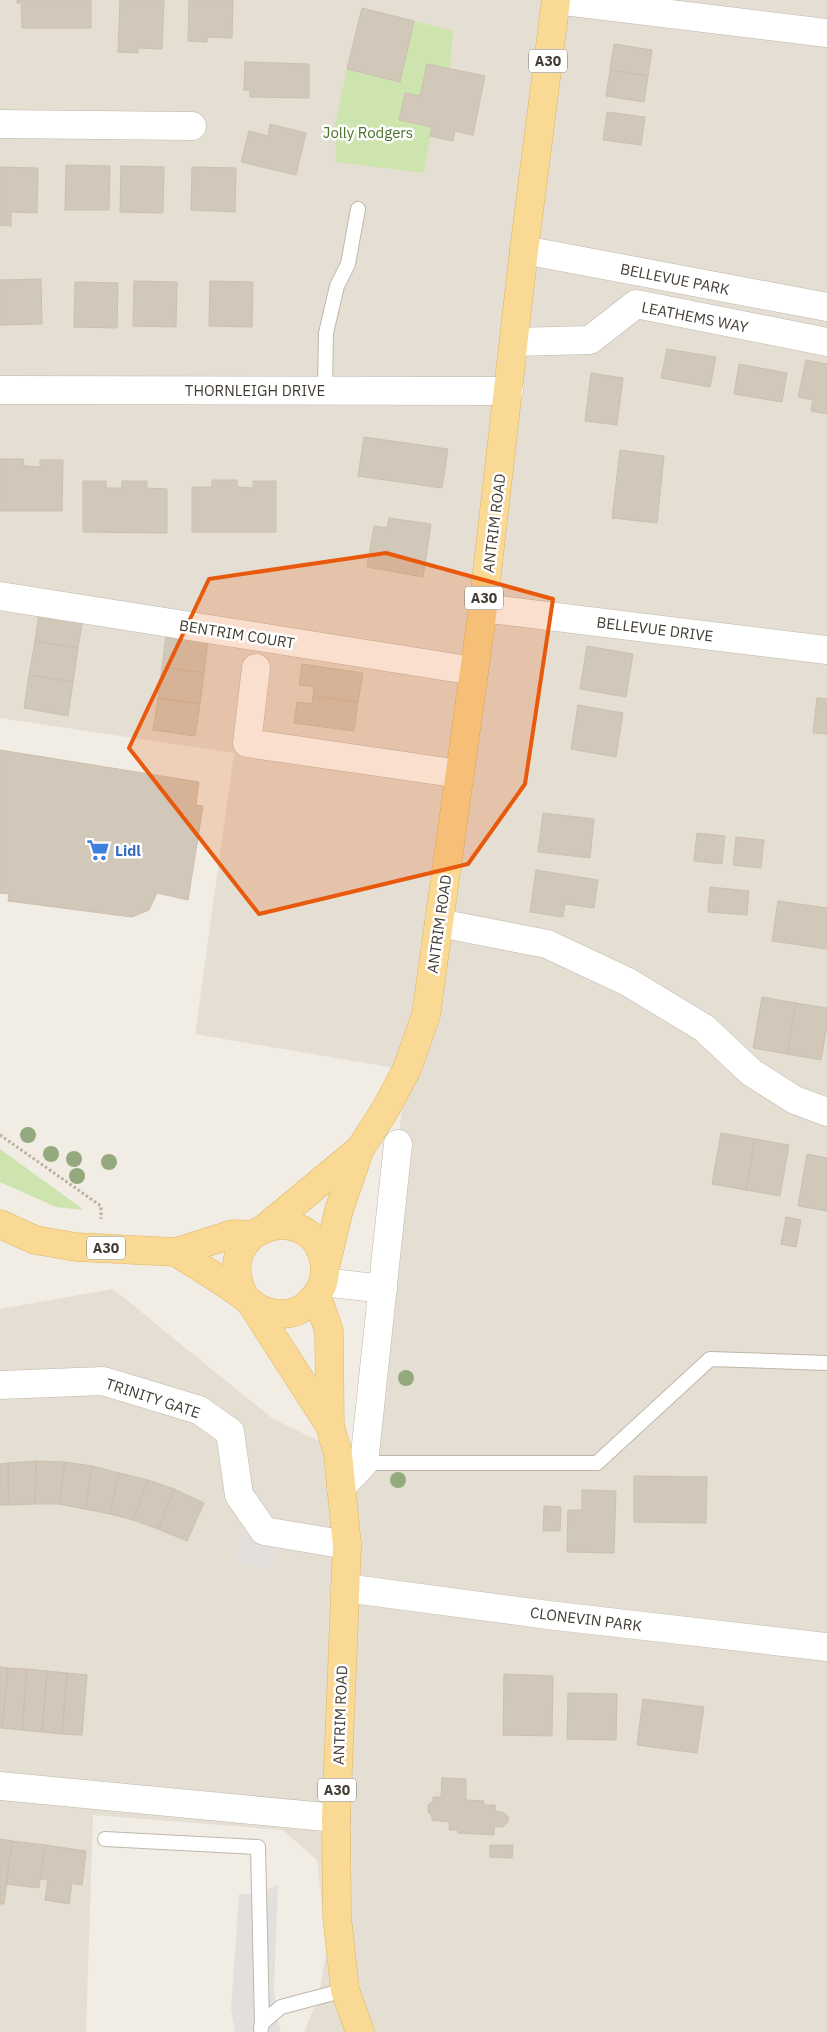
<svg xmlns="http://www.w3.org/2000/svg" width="827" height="2032" font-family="'IBM Plex Sans',sans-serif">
	<rect width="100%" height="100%" fill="#f1ede4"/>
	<path fill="#e5ded2" d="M0 0H827V2032H304L318 2000 327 1948 317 1860 283 1830 93 1815 86 2032H0V1309L113 1289 273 1419 364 1462 406 1070 195 1034 234 753 0 718Z"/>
	<path fill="#cee4ae" d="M414 21 453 31 450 69 427 64 420 96 405 93 399 120 432 127 424 173 336 162 335 124 347 69 399 81Z
		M0 1149 84 1210 56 1207 0 1182Z"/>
	<path fill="#e2dfdc" d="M248 1508 283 1535 272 1570 235 1561Z
		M278 1885 274 1986 276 2011 281 2032H235L231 2009 239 1894 259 1893Z"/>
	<path fill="#d2c8ba" stroke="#cdbfad" d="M17 0H91V28H22L21 3H17Z
		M120 0H164L162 49 138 48V53L118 52Z
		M189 0H233L232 38 207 37V42L188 41Z
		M362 8 414 21 400 82 347 69Z
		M614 44 652 50 648 76 610 70Z
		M245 62 309 64V98L250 97V90H244Z
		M427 64 485 76 473 135 455 131 453 141 430 136 432 127 399 120 405 93 420 96Z
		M610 70 648 76 644 102 606 96Z
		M607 112 645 117 641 145 603 140Z
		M270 124 306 133 296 175 241 162 249 131 268 136Z
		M66 165 110 166 109 210H65Z
		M121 166 164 167 163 213 120 212Z
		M0 167 38 168 37 213 11 212V226L0 225Z
		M192 167 236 168 235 212 191 210Z
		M41 279 42 324 0 325V280Z
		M134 281 177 282 176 327 133 326Z
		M210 281 253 282 252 327 209 326Z
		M75 282 118 283 117 328 74 327Z
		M667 349 716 357 710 387 661 378Z
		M806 360 827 364V414L811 411 813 400 798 397Z
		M739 364 787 373 782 402 734 394Z
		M591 373 623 378 617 425 585 421Z
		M364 437 448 449 442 488 358 476Z
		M620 450 664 456 657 523 612 518Z
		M0 459H23L24 466 40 467V460H63L62 511H0Z
		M212 480H237V487L253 488V481H276V532H192V487H212Z
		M83 481H106V488H122V481H147V488L167 489V533L83 532Z
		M389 518 431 524 423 577 367 567 374 526 387 528Z
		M40 607 84 614 78 648 35 641Z
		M166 635 208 641 204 673 162 667Z
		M35 641 78 648 73 682 29 675Z
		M587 646 633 654 626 697 580 689Z
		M302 664 363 673 358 702 313 696 314 687 299 685Z
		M162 667 204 673 200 704 158 698Z
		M29 675 73 682 68 716 24 708Z
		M313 696 358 702 354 731 294 723 297 702 312 704Z
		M158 698 200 704 195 736 153 730Z
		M817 698 827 699V734L813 733Z
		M578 705 623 713 616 757 571 749Z
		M0 750 199 782 196 805 203 806 188 900 157 893 149 910 132 917 8 901 9 894 0 893Z
		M543 813 594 819 590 858 538 852Z
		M697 833 725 836 722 864 694 861Z
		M736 837 764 840 761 868 733 865Z
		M536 870 598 880 594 908 565 904 563 917 530 912Z
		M710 887 749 891 747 915 708 912Z
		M778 901 827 908V949L772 941Z
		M762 997 796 1003 787 1054 753 1048Z
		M796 1003 827 1008V1026L821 1060 787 1054Z
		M721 1133 755 1139 746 1190 712 1184Z
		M755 1139 789 1145 780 1196 746 1190Z
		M807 1154 827 1158V1211L798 1206Z
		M786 1217 801 1220 796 1247 781 1244Z
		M36 1461 65 1462 59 1504H35Z
		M36 1461 35 1504 9 1505 8 1463Z
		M65 1462 92 1466 85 1509 59 1504Z
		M8 1463 9 1505H0V1464Z
		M92 1466 119 1473 110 1514 85 1509Z
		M119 1473 148 1480 133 1520 110 1514Z
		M634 1476 707 1477 706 1523 634 1522Z
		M148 1480 174 1489 158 1529 133 1520Z
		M174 1489 204 1503 187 1541 158 1529Z
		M582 1490 616 1491 614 1553 567 1552 568 1510H582Z
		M544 1506 561 1507 560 1531H543Z
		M0 1667 8 1668 2 1728H0Z
		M8 1668 27 1669 22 1730 2 1728Z
		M27 1669 47 1671 42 1732 22 1730Z
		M47 1671 67 1673 62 1734 42 1732Z
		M67 1673 87 1675 82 1735 62 1734Z
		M504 1674 553 1676 552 1736 503 1735Z
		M568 1693 617 1694 616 1740 567 1739Z
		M643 1699 704 1707 697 1753 637 1745Z
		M442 1778 466 1779V1800L484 1801V1805H495V1811L502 1812 508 1816V1822L503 1827 494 1826V1835L458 1833V1830H449L450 1822 432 1820V1816L428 1812V1805L433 1801V1797H441Z
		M0 1839 12 1841 4 1904H0Z
		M12 1841 45 1845 39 1888 6 1884Z
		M45 1845 86 1851 82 1885 72 1883 69 1904 45 1900 48 1880 40 1879Z
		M490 1845H513L512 1858 490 1857Z"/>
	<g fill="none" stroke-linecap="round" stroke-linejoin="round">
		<defs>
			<path id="service" d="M325 390 326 333 337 286 348 264 358 209
				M364 1463H597L710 1359 827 1363
				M105 1839 258 1847 262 2023
				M261 2029 262 2023 281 2007 345 1990"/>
			<path id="minor" d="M556 0 827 33
				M0 124 192 126
				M524 250 827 307
				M514 342 590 340 636 304 827 342
				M0 390 509 391
				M0 596 474 671
				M483 608 827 650
				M256 668 247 743 460 774
				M439 923 547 944 628 982 704 1028 752 1073 795 1100 827 1112
				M324 1282 383 1289
				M0 1385 103 1381 199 1410 230 1432 239 1495 264 1531 347 1545
				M341 1487 364 1463 398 1144
				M345 1588 548 1615 827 1647
				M0 1786 336 1818"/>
			<path id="primary" d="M0 1224 35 1240 76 1247 176 1252 233 1234 252 1235
				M265 1228 360 1149
				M176 1252C198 1267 223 1280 243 1296 251 1302 255 1308 265 1311 280 1317 299 1314 310 1302 322 1291 327 1277 324 1261 311 1196 209 1227 244 1296
				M325 1268 339 1210 360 1149 385 1110 407 1069 426 1015 483 608 524 250 556 0
				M317 1296 329 1331 330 1426 338 1454 347 1545 336 1818 337 1917 345 1990 360 2032
				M253 1306 330 1426"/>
		</defs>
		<use href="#service" stroke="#bfb7aa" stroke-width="16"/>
		<use href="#minor" stroke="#bfb7aa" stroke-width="29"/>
		<use href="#primary" stroke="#deb565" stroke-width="29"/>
		<path stroke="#bdaf99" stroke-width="3" stroke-dasharray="2.5 2.5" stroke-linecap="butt" d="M0 1135 101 1206V1219"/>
		<use href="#service" stroke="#fff" stroke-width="14"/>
		<use href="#minor" stroke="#fff" stroke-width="28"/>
		<use href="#primary" stroke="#fad994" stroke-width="28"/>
	</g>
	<g fill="#94a97e">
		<circle cx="28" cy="1135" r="8"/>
		<circle cx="51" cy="1154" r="8"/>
		<circle cx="74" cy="1159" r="8"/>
		<circle cx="109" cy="1162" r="8"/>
		<circle cx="77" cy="1176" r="8"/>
		<circle cx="406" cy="1378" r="8"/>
		<circle cx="398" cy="1480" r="8"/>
	</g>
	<path fill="#e8590c" fill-opacity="0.2" stroke="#e8590c" stroke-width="4" stroke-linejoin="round" d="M386 553 553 599 525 784 468 864 259 914 129 748 209 579Z"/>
	<defs>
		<symbol id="supermarket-bare" viewBox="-9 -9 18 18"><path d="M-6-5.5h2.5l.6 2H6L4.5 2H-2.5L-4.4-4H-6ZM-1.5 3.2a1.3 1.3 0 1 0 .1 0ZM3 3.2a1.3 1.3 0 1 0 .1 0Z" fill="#3f7fe0" stroke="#fff" stroke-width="2.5" paint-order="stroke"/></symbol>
	</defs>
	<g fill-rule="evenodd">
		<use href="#supermarket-bare" x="82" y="834" width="32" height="32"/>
	</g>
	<g text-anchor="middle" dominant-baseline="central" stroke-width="5" stroke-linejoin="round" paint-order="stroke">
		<g fill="#fff" stroke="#7b7771" stroke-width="1">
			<rect x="529" y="49.5" width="38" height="23" rx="4"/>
			<rect x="465" y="586.5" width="38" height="23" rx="4"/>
			<rect x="87" y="1236.5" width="38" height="23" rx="4"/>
			<rect x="318" y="1778.5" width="38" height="23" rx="4"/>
		</g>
		<g font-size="14" font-weight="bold" fill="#433d34">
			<text x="548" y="61">A30</text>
			<text x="484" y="598">A30</text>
			<text x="106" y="1248">A30</text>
			<text x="337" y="1790">A30</text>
		</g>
		<g font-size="15" fill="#48722a" stroke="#fff">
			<text x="368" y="132">Jolly Rodgers</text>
		</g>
		<g font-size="15" fill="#433d34" stroke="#fff">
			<text transform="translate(675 279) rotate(11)">BELLEVUE PARK</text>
			<text transform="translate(695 317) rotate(11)">LEATHEMS WAY</text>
			<text x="255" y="390">THORNLEIGH DRIVE</text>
			<text transform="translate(494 523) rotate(-83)">ANTRIM ROAD</text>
			<text transform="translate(655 629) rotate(7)">BELLEVUE DRIVE</text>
			<text transform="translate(237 634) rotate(9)">BENTRIM COURT</text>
			<text transform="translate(439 924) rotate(-82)">ANTRIM ROAD</text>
			<text transform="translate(153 1398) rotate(18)">TRINITY GATE</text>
			<text transform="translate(586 1619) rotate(7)">CLONEVIN PARK</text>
			<text transform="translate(340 1715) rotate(-88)">ANTRIM ROAD</text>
		</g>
		<g font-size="15" font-weight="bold" fill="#366cbe" stroke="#fff" text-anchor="start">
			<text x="115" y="850">Lidl</text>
		</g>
	</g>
</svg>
